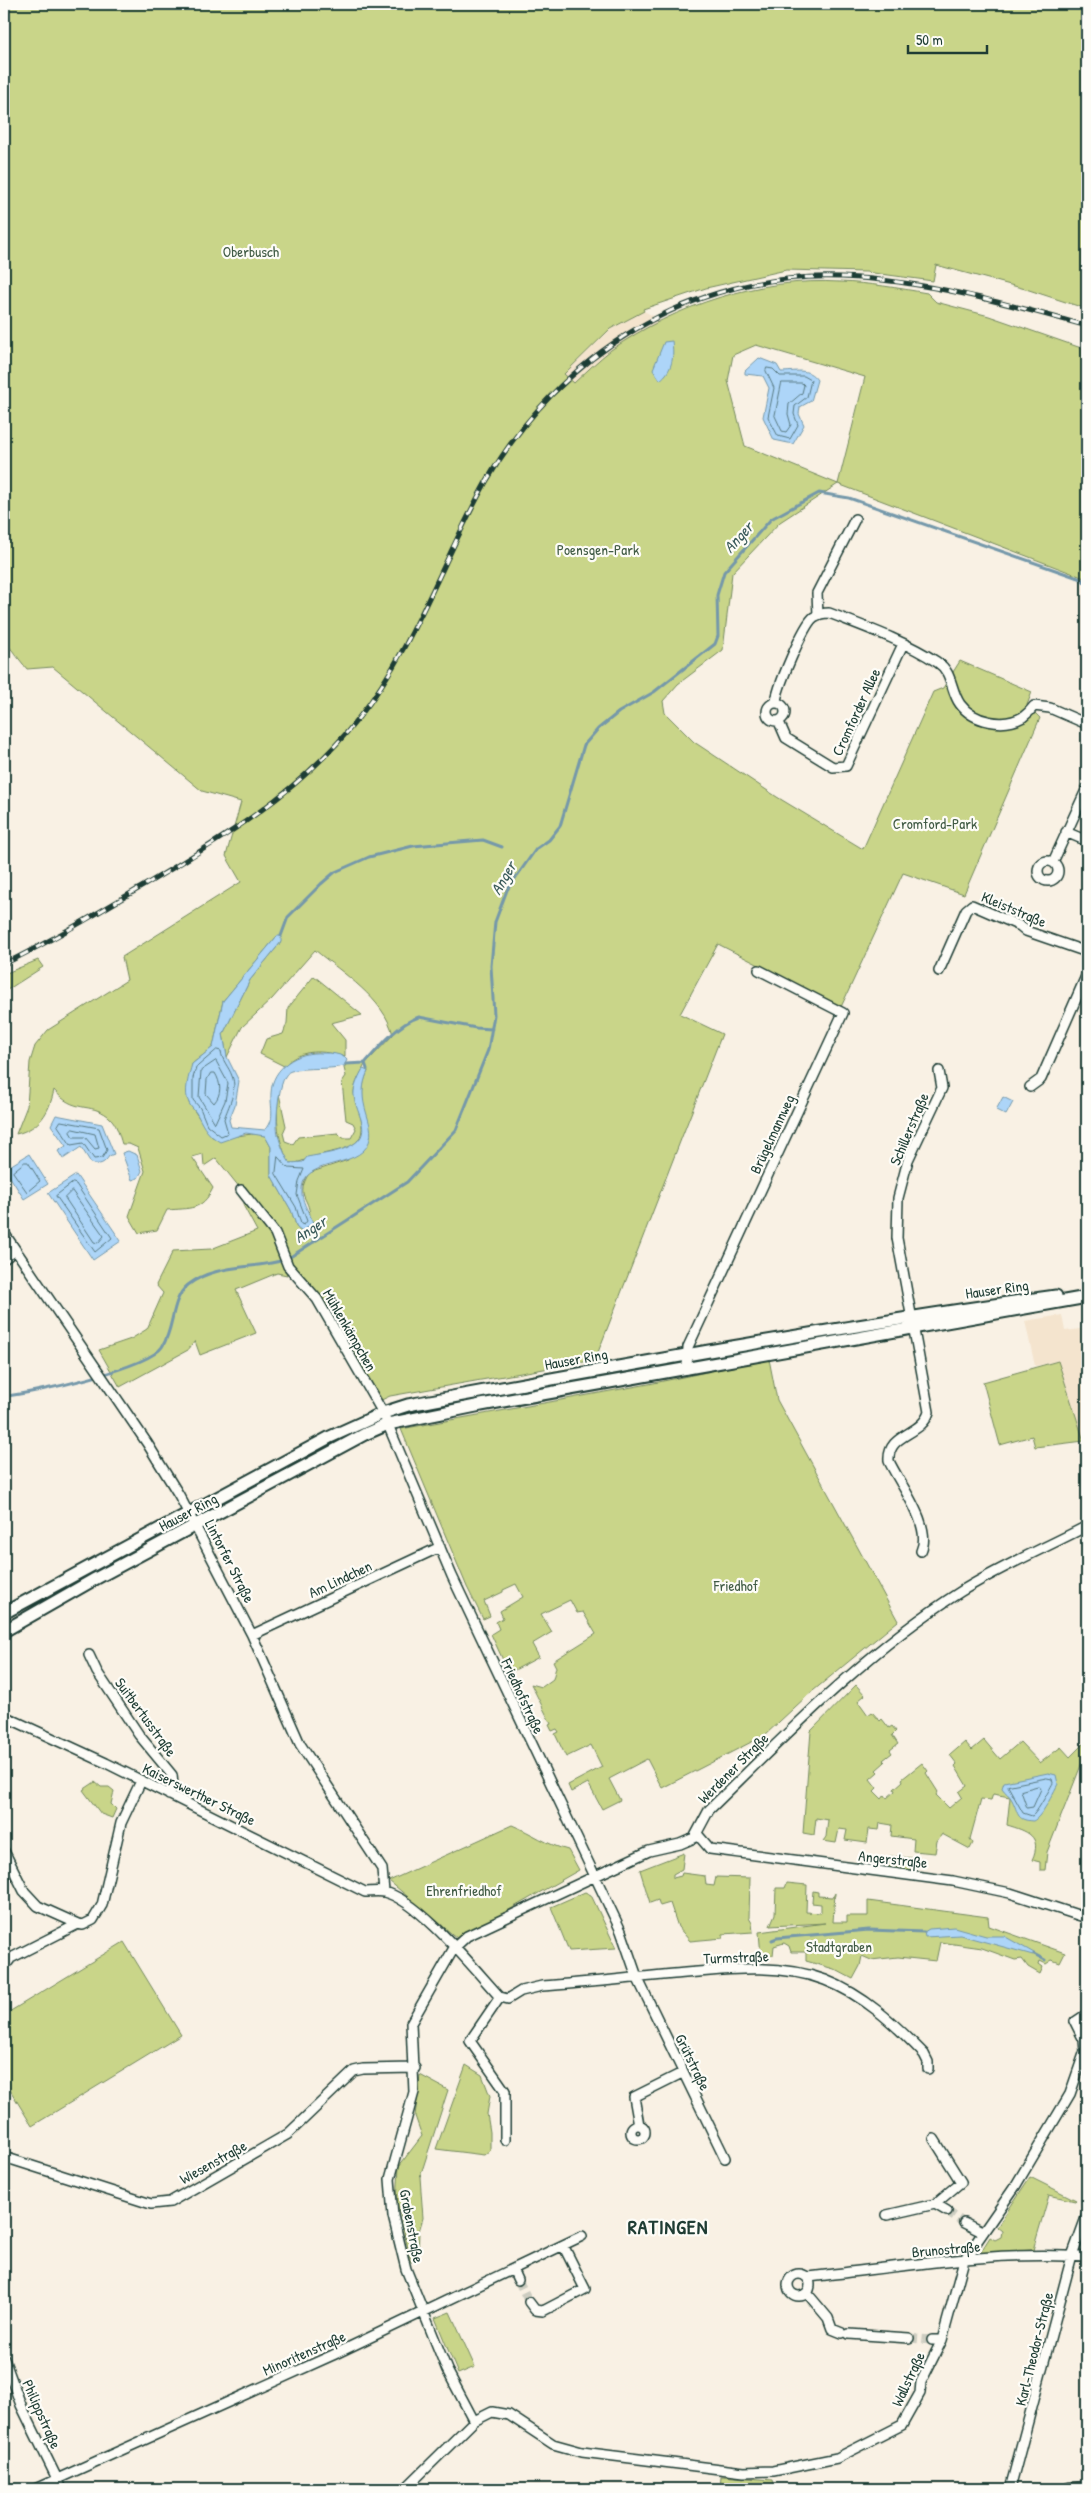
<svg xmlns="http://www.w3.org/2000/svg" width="1091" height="2493" font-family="'Patrick Hand',sans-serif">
	<rect width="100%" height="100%" fill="#f9f1e4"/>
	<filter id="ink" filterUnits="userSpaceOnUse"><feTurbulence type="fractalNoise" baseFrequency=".02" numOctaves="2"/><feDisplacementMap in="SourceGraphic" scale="10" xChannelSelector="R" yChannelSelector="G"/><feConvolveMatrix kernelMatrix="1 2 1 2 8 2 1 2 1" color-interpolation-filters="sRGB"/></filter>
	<g filter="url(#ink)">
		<path fill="#f4e4ce" d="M644 311 662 321 610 351 574 383 564 374 611 329Z
			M1062 1315 1065 1331 1087 1328V1441H1084L1058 1361 1035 1366 1025 1321Z"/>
		<path fill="#c9d589" stroke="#74895e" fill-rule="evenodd" d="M4 4H1087V309L1029 290 936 265 933 281 866 272 786 270 706 288 643 309 644 311 610 329 564 374 574 383C586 372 598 360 611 350 675 305 761 277 840 282 869 283 898 288 927 293L936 302 989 316 1087 350V579L838 484 780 522 732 573 723 650 678 684 663 701 665 713 694 742 777 797 863 849 933 692 943 688 960 661 1032 692 1027 705 1040 718 964 894 903 873 841 1007 718 944 680 1014 722 1034 595 1360 390 1396 377 1402 317 1299 283 1260 287 1275 277 1273 236 1290 256 1333 200 1355 195 1341 188 1350 120 1387 99 1350 131 1339 147 1329 163 1293 156 1285 173 1251 211 1249 257 1231 243 1205 248 1198 216 1158 204 1166 203 1154 192 1157 213 1188C202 1211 190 1208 167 1210L157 1230 139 1233 129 1216 145 1171 138 1148 129 1144H122C119 1135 117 1123 108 1116 90 1102 74 1114 54 1090 49 1113 40 1128 16 1134L27 1106 30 1062 35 1046 48 1030 127 980 122 957 241 882 226 856 241 802 202 791 53 667 27 669 4 640ZM756 345 865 377 838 484 745 446 728 381 733 355ZM277 936 281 942 250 980 223 1034 227 1057 242 1027 272 999 315 950C342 973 385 999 393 1035L366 1063 346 1064 344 1068 346 1076 342 1082 346 1120 353 1123 356 1129 351 1138H343L338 1133 298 1137 293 1144 285 1141 283 1133 286 1126 279 1094C275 1118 278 1142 289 1163 301 1164 308 1157 319 1155 340 1149 368 1149 361 1119 359 1111 355 1101 354 1093 354 1083 362 1072 365 1064L368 1071C358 1092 364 1107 369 1128L348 1160 309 1173C295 1197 309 1196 310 1216 311 1220 309 1225 308 1228L302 1232 297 1228 291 1210 271 1175V1147L265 1136C246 1130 233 1141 212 1137L189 1103 192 1064 213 1047 223 1001Z
			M38 960 43 967 4 992V974Z
			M314 976 362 1015 331 1023 345 1040V1057C323 1050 301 1048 284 1066L260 1054 266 1039 283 1034 287 1023 288 1008Z
			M769 1359 777 1400 898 1621 808 1695 765 1735 662 1788 647 1759 609 1779 620 1800 602 1809 588 1783 571 1792 568 1785 602 1767 591 1745 566 1757 555 1734 559 1732 557 1729 552 1731 549 1725 551 1724 531 1684 542 1687 553 1679 556 1667 553 1661 596 1634 583 1612 577 1613 570 1600 541 1614 552 1632 532 1644 539 1657 509 1673 491 1634 499 1629 496 1622 503 1618 500 1611 523 1597 516 1584 503 1590V1592L484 1601 490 1616 483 1619 467 1587 401 1429 649 1384Z
			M1058 1361 1084 1441 1035 1447 1032 1436 1000 1445 983 1382Z
			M856 1685 865 1695 858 1701 868 1715 872 1712 880 1721 882 1719 889 1728 892 1726 896 1731 892 1735 898 1744 890 1750 892 1753 883 1760 885 1762 876 1770 878 1772 870 1779 877 1788 874 1791 882 1799 885 1795 887 1798 895 1791 894 1789 903 1781 902 1779 922 1763 928 1771 926 1773 938 1792 936 1795 949 1808 962 1797 959 1792 967 1786 955 1766 957 1764 950 1755 965 1742 972 1750 984 1740 1000 1759 1020 1742 1040 1763 1061 1747 1070 1757 1087 1740V1750L1047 1852 1045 1870H1040V1862L1032 1860C1043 1836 1027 1831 1007 1825L1010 1797 993 1794 991 1800 981 1799 970 1839 973 1843 970 1849 942 1834 937 1841 935 1853 913 1851 914 1839 891 1836 892 1825 880 1823 879 1830 869 1829 867 1843 845 1840 847 1830 839 1829 836 1843 823 1841 826 1837 828 1820 816 1818 814 1835 803 1833 811 1731Z
			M95 1782 101 1787H109L114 1791 111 1804 116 1809 112 1818 101 1814 83 1790Z
			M512 1825C532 1833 547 1845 568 1850L579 1870 458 1939 389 1881Z
			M684 1853 682 1869 673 1874V1878L681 1876 682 1873 705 1876 706 1885 714 1886 716 1877 750 1878 749 1918 752 1923 753 1932 723 1934V1938L690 1941 678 1927 670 1903 660 1906 658 1900 650 1903 640 1870Z
			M890 1856 912 1858 910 1870 888 1868Z
			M787 1883 807 1885 806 1912 821 1913V1904L812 1903 813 1891 818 1892V1896L833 1897 835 1893 833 1922H847V1916H868V1901L988 1917 989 1926 1065 1953 1060 1963 1052 1960 1046 1964 1040 1961 1039 1964 1043 1967 1040 1974 1028 1967 1022 1959 1015 1960 982 1948 940 1942 936 1961 898 1957 871 1960 862 1956 860 1966 853 1979 834 1969 806 1961V1952H791L789 1946 784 1943 774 1946 773 1955 761 1956 759 1932 825 1923 770 1926 775 1914 776 1888H785Z
			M585 1892 591 1895 616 1948 569 1951 551 1907Z
			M124 1942 181 2035 32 2126 4 2080V2015Z
			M466 2065 482 2075 490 2096 487 2114 490 2132V2150L484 2155 436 2149Z
			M420 2075 448 2090 420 2177 423 2218 419 2231 418 2260 411 2262 397 2202 399 2166 422 2136 415 2116Z
			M1030 2177 1076 2200 1075 2201 1049 2195 1033 2250 980 2253 990 2237 995 2240 1001 2237 1002 2231 997 2227Z
			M450 2312 475 2367 458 2374 435 2318Z
			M721 2476 773 2480 775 2489H720Z"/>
		<path fill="#add5f8" stroke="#7498aa" d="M672 341C674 356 673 370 660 380L653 369 664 342Z
			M759 358 777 365 781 372C795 372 808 367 817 380L811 401 800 407 799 414 804 425 793 444 774 440 763 417 769 388 763 376 745 374V371Z
			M277 936H281V942L250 980 223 1034 227 1057 239 1081 235 1105 229 1120 231 1127 265 1130C276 1120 270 1107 271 1093 272 1067 298 1051 322 1053 330 1053 342 1053 347 1060L344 1066C327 1070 307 1067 291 1071 278 1074 275 1124 278 1135 281 1145 284 1154 290 1163L303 1162 307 1157C322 1154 338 1153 352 1145 376 1132 352 1110 354 1091 355 1085 359 1075 363 1069L368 1071C353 1104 377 1121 369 1142 359 1171 298 1156 302 1194 303 1204 310 1214 313 1223L302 1232 297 1228 291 1210 271 1175V1147L265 1136 246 1133 220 1142C208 1135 204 1128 198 1116 196 1111 191 1108 189 1103 183 1093 189 1075 192 1064L213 1047 223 1001Z
			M1003 1097 1013 1102 1006 1115 996 1110Z
			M56 1115 102 1124 114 1154 109 1156C105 1163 100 1166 91 1163L81 1147 63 1159 58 1151 66 1146 51 1125Z
			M128 1151 137 1155 142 1171 138 1178 132 1180 122 1153Z
			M29 1154 48 1184 24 1199 5 1169Z
			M76 1175 121 1241 93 1260 48 1193Z
			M1048 1773 1056 1775 1058 1784C1053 1793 1042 1817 1033 1821 1015 1820 1019 1813 1012 1800 1010 1795 1005 1793 1002 1788L1004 1782Z
			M954 1927 986 1936H1004L1034 1953 1033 1955 960 1935 925 1937 924 1932 929 1929Z"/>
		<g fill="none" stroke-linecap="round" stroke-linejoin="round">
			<path stroke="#587a82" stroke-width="1" d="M767 368 773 369 780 376H804L811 380 807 397 795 406 794 414 798 425 790 439 778 436 768 417 774 388 766 371Z
				M782 383H802L804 385 802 393 789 404 788 414 791 425 786 432 782 431 775 416Z
				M217 1050 221 1051C222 1061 229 1067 232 1076 238 1090 228 1107 224 1119L228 1133 221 1136 207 1125 200 1108 193 1100V1078L196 1068Z
				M216 1061 228 1083 225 1101 215 1123 199 1097 201 1071Z
				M211 1073H215C221 1083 222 1094 214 1103L206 1094 207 1080Z
				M61 1121 99 1128 107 1150 102 1158 94 1159 83 1143 71 1145 58 1126Z
				M73 1129 95 1134 99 1148 95 1149 85 1137H73L70 1132Z
				M278 1157 288 1168 304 1169 299 1181 297 1195 307 1221 304 1225 301 1224 296 1207 276 1174Z
				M25 1162H28L40 1181 27 1192 13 1172Z
				M73 1183 76 1184 112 1238 95 1252 56 1196Z
				M72 1191 104 1236 98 1243 94 1242 65 1198Z
				M1047 1778 1052 1779 1053 1783C1049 1790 1037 1813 1032 1816L1023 1813 1008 1786Z
				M1039 1786 1041 1789 1033 1807 1027 1808 1021 1791Z"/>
			<path stroke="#7498aa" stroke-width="3" d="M281 936 288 917 321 884 335 872 369 857 413 846 459 842 483 840 502 847
				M365 1063 367 1069
				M346 1064 365 1063C379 1047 399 1023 419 1017L476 1028 492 1029
				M308 1228 314 1242
				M4 1396C32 1394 148 1368 162 1347 175 1328 170 1300 188 1285 216 1263 255 1270 287 1259L407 1182 456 1130 488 1050 494 1015 491 966 495 922 507 890 536 849 549 840 560 826 584 745 598 729 619 712 654 692 715 644 718 636 717 595 724 572 771 519 819 493 849 498 1081 579 1087 584
				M772 1940 777 1938 869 1930 924 1932
				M1034 1954 1045 1960"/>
			<path stroke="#cdcdc1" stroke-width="9" stroke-dasharray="9 4.5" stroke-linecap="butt" d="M947 2211 964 2223
				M518 2280 529 2302
				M909 2338 932 2340"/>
			<defs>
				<path id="street" d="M818 615 817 593 855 519
					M767 712a9 9 0 1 1 18 0a9 9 0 1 1-18 0Z
					M776 703C776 690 804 624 814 617 819 614 824 613 829 613 865 627 905 641 937 662 953 672 950 690 960 704 973 722 1004 728 1023 717 1027 714 1031 710 1034 706L1050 708 1087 724
					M779 722 786 738 833 767 846 766 903 644
					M1066 832 1087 841
					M1038 871a10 10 0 1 1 20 0a10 10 0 1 1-20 0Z
					M1053 862 1087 788
					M939 971 966 910 972 905 1020 926 1026 931 1087 952
					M1030 1087 1041 1079 1087 974
					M241 1190 275 1233 288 1266 317 1299 383 1413 452 1576 621 1931 637 1977 725 2158
					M4 1233 147 1443 179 1495 252 1635 300 1744 382 1869 384 1892
					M4 1259 14 1251
					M687 1369 688 1347 843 1013 759 970
					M921 1551C933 1526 900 1485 889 1461 887 1433 922 1436 929 1412L897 1238 898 1198 908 1160 942 1088 939 1071
					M252 1635 440 1547
					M89 1655 97 1672 139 1735 172 1775 173 1785 169 1795
					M4 1716 106 1763 365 1892C370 1892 378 1891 384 1892 419 1900 475 1970 500 1997L508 1999 521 1991 542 1986C586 1983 630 1978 674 1974 725 1970 776 1962 825 1980 864 1995 895 2024 924 2054L928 2062V2069
					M698 1835 710 1849 953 1881 1010 1893 1087 1918
					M4 1851 24 1891 38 1906 78 1924
					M4 1967 11 1958 78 1924 83 1925 93 1920 102 1905 121 1823 141 1781
					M500 1997 470 2041 505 2091V2140
					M639 2125 634 2097 682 2073
					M631 2132a7 7 0 1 1 14 0a7 7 0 1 1-14 0Z
					M934 2139 961 2182 935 2204
					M4 2157 151 2204 170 2202 288 2134 354 2071 363 2069 415 2068
					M887 2215 935 2204 947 2211
					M964 2223 982 2232
					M513 2269 518 2280
					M788 2285a11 11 0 1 1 22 0a11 11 0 1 1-22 0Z
					M808 2277C900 2267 995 2250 1087 2257
					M807 2293 828 2318 832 2329 842 2333
					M529 2302 535 2310 543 2311 585 2289 563 2245
					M849 2334 909 2338
					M932 2340H942
					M4 2359 21 2405 62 2489
					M474 2421 447 2370 406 2269 393 2216 390 2179 414 2092 411 2023 454 1948 467 1936 649 1851 680 1844 694 1838 709 1810C789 1732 864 1653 960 1592 1000 1567 1045 1548 1087 1526
					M35 2489 333 2355 582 2236
					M405 2489 474 2421 492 2412 509 2415 553 2444 582 2452 744 2472 773 2471 837 2458 902 2425 920 2393 921 2382 942 2340 964 2260 1016 2185 1070 2094 1085 2051 1084 2040 1075 2022 1087 2014
					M1010 2489 1072 2256 1087 2215"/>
				<path id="secondary" d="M4 1613 330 1437 383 1413 408 1405C623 1366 839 1326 1056 1296
					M4 1631 95 1579 365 1434 388 1424 481 1405 1087 1297
					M1069 2489 1087 2488"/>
			</defs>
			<use href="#street" stroke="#1f3d34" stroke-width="12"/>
			<use href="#secondary" stroke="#1f3d34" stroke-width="15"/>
			<use href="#street" stroke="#fdfcf7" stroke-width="9"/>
			<use href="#secondary" stroke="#fdfcf7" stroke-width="11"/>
			<defs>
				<path id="rail" d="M4 964C50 942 94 915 138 889 217 842 299 794 357 720 414 648 442 561 486 482 559 354 693 271 842 277 924 280 1008 304 1087 326"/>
			</defs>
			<use href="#rail" stroke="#1f3d34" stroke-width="5"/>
			<use href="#rail" stroke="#fdfcf7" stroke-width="3" stroke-dasharray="9" stroke-linecap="butt"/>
		</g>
	</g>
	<g text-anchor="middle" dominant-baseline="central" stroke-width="4.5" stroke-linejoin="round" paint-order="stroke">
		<g font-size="15" fill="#415b45" stroke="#fdfcf7">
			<text x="251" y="251">Oberbusch</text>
			<text x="598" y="549">Poensgen-Park</text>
			<text x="935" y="823">Cromford-Park</text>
			<text x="736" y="1585">Friedhof</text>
			<text x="464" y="1890">Ehrenfriedhof</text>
			<text x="839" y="1946">Stadtgraben</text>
		</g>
		<g font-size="15" fill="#1f3d34" stroke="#fdfcf7">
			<text transform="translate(856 712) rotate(-65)">Cromforder Allee</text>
			<text transform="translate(1014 909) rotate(23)">Kleiststraße</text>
			<text transform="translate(909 1129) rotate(-67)">Schillerstraße</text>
			<text transform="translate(772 1134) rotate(-65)">Brügelmannweg</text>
			<text transform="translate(997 1289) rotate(-8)">Hauser Ring</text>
			<text transform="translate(350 1330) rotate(60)">Mühlenkämpchen</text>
			<text transform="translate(576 1359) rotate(-10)">Hauser Ring</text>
			<text transform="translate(188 1512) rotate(-28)">Hauser Ring</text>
			<text transform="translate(230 1561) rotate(63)">Lintorfer Straße</text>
			<text transform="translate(340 1579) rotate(-25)">Am Lindchen</text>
			<text transform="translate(523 1696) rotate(65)">Friedhofstraße</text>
			<text transform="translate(146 1717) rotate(54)">Suitbertusstraße</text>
			<text transform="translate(733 1768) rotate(-45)">Werdener Straße</text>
			<text transform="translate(199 1794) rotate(26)">Kaiserswerther Straße</text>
			<text transform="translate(893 1859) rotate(6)">Angerstraße</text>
			<text transform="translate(736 1957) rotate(-2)">Turmstraße</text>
			<text transform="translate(693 2062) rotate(64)">Grütstraße</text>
			<text transform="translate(213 2162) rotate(-29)">Wiesenstraße</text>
			<text transform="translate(412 2226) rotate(79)">Grabenstraße</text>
			<text transform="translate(946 2249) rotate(-5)">Brunostraße</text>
			<text transform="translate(1034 2349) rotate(-76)">Karl-Theodor-Straße</text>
			<text transform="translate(304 2353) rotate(-24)">Minoritenstraße</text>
			<text transform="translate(908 2379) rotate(-65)">Wallstraße</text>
			<text transform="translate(42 2414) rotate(66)">Philippstraße</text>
		</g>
		<g font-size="16" font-style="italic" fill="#3b5b5b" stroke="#fdfcf7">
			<text transform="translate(738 537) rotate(-48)">Anger</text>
			<text transform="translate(503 878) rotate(-60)">Anger</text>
			<text transform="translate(310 1229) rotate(-33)">Anger</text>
		</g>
		<g font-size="20" font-weight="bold" letter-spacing="1" fill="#1f3d34" stroke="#fdfcf7">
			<text x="668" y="2226">RATINGEN</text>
		</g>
	</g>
	<rect width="1091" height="2493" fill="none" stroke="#fdfcf7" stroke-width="20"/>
	<rect x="10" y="10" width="1071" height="2473" fill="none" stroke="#1f3d34" stroke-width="2" filter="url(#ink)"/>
	<path d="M908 45v8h79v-8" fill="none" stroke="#1f3d34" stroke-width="2.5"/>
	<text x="916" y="45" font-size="15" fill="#1f3d34" stroke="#fdfcf7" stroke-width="4" paint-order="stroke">50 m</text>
</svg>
